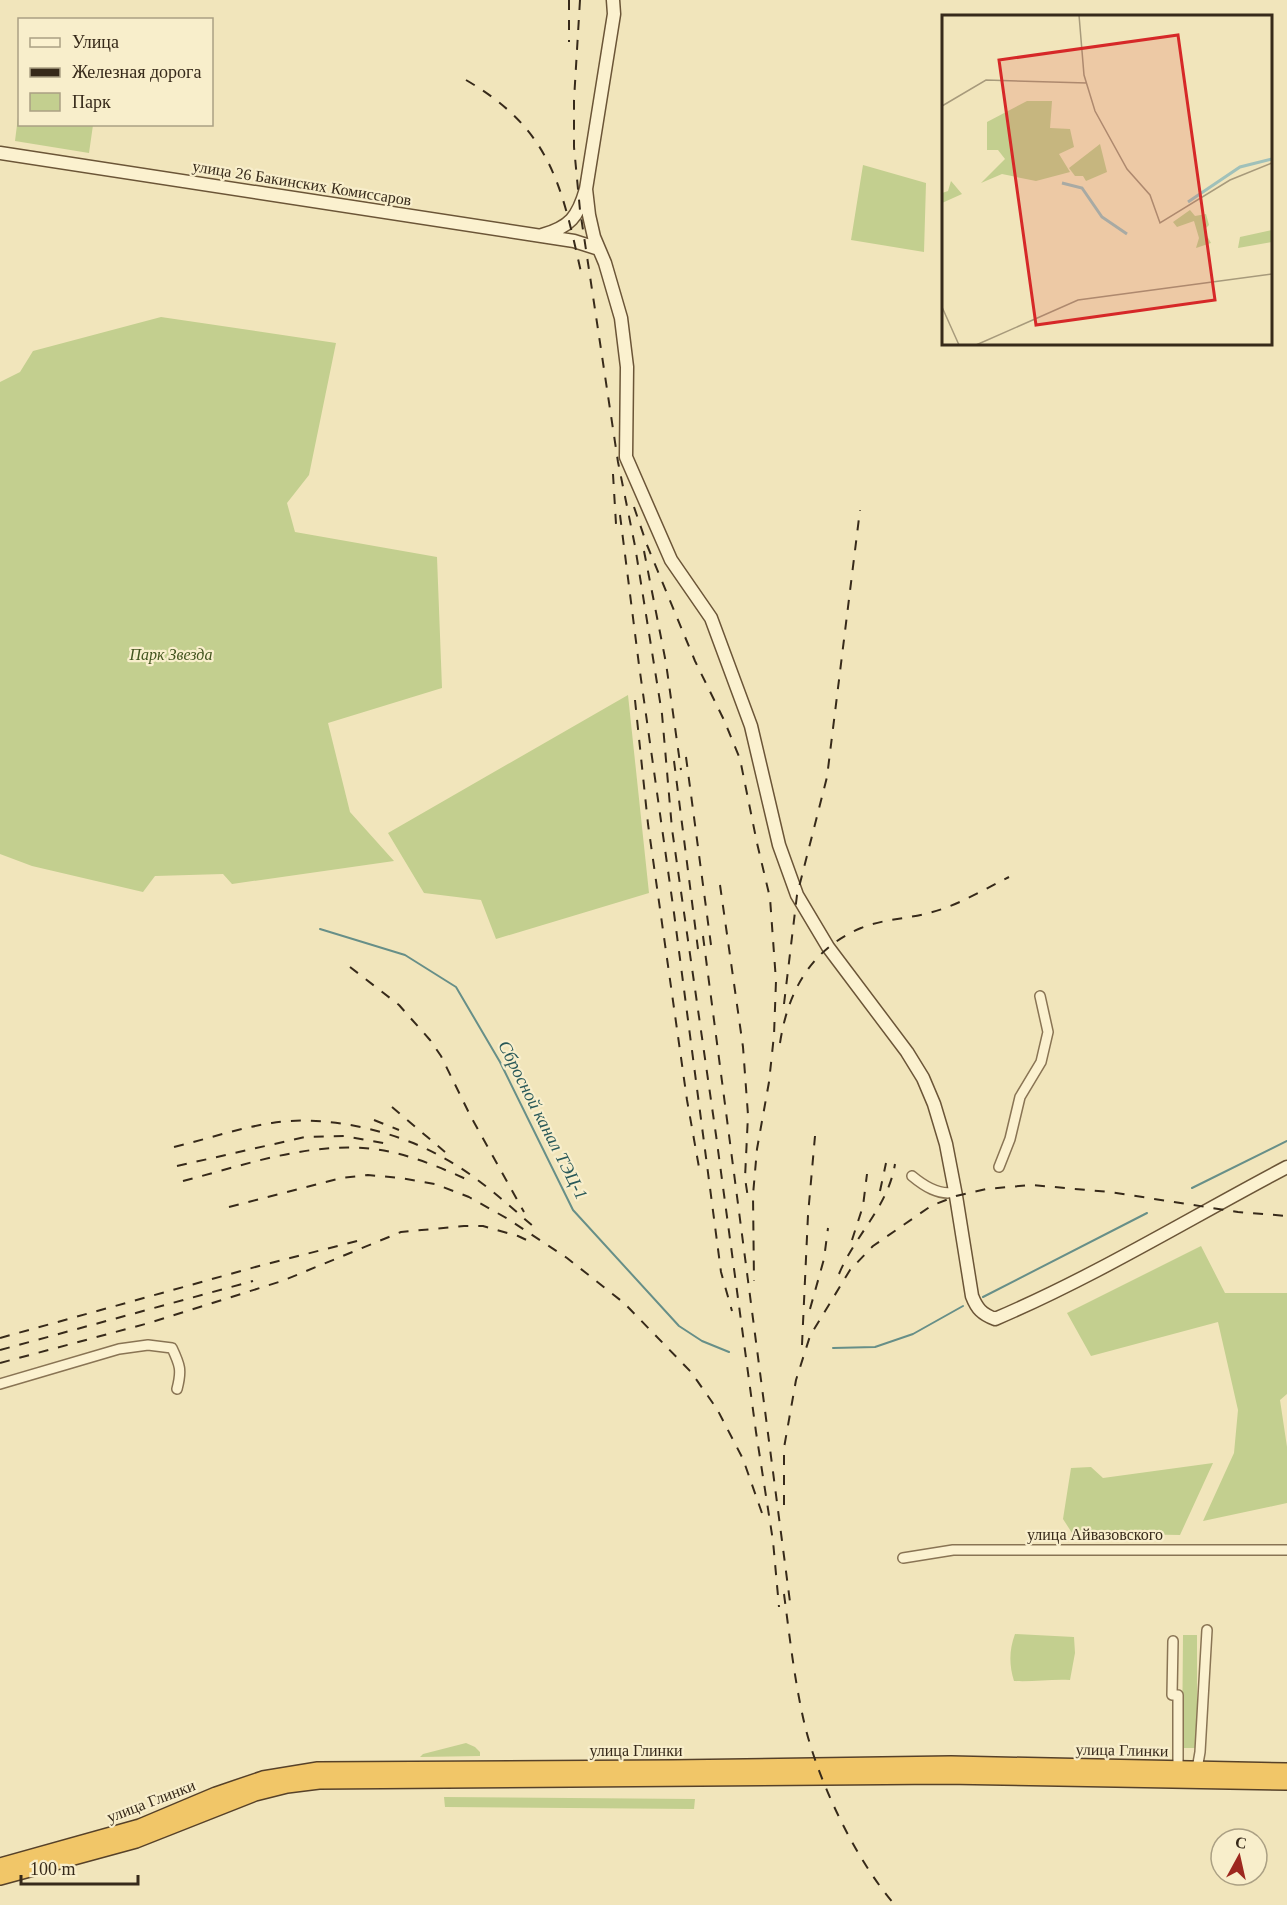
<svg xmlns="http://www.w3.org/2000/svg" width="1287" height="1905" font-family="'Times New Roman',serif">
	<rect width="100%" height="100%" fill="#f1e5bb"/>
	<path fill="#c3cf8f" d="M19 109 20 124 93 125 89 153 15 141Z
		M863 165 926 183 924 252 851 240Z
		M161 317 336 343 309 475 287 503 295 532 437 557 442 688 328 723 350 812 394 861 232 884 223 874 155 876 143 892 32 866 0 854V382L20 372 33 351Z
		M628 695 649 893 496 939 481 900 424 893 388 833Z
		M1201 1246 1225 1293H1287V1394L1280 1400 1287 1447V1503L1203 1521 1234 1453 1238 1410 1218 1322 1091 1356 1067 1313Z
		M1213 1463 1180 1535 1072 1533 1063 1519 1071 1468 1091 1467 1103 1478Z
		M1015 1634 1074 1637 1075 1653 1070 1680C1051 1679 1033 1682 1014 1681 1009 1665 1009 1650 1015 1634Z
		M1183 1635H1197V1748H1182Z
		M466 1743 475 1747 480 1752V1756L420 1757 423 1754Z
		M444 1797 695 1799 694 1809 445 1807Z"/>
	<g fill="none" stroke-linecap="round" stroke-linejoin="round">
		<path stroke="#678f88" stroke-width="2" d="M320 929 405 955 456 987 500 1062 573 1210 679 1326 702 1341 729 1352
			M1192 1188 1287 1141
			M983 1297 1147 1213
			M833 1348 875 1347 913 1334 963 1306"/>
		<defs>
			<path id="minor" d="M999 1167 1010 1139 1020 1097 1041 1062 1048 1032 1040 996
				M912 1176C924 1186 939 1196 955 1192
				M0 1384 119 1349 148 1345 172 1348C180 1365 182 1370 177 1389
				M903 1558 953 1550H1287
				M1173 1641 1172 1695H1178V1769
				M1197 1769 1200 1752 1207 1630"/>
			<path id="secondary" d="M0 153 574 241 599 249
				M586 189 589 215 594 237 605 263 621 318 627 367 626 457 671 560 711 618 751 726 779 845 797 895 828 947 907 1052 923 1078 934 1104 946 1144 956 1196 972 1296C977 1309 982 1314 995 1319 1096 1276 1190 1218 1287 1167
				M542 235C570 227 578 217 586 189L614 14 613 0"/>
			<path id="trunk" d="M0 1866 140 1827 216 1795 263 1779 318 1770 672 1768 951 1764 1287 1771
				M0 1877 136 1840 255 1793 287 1785 319 1781 945 1776 1287 1782"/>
		</defs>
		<use href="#minor" stroke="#897454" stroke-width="12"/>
		<use href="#secondary" stroke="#6b5537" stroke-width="15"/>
		<use href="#trunk" stroke="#564129" stroke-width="18"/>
		<use href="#minor" stroke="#fbf1cf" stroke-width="9"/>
		<use href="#secondary" stroke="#fbf1cf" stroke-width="12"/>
		<use href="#trunk" stroke="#f1c668" stroke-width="15"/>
		<path stroke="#372a1a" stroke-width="2" stroke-dasharray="10 10" stroke-linecap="butt" d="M569 0V42
			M580 0 574 100V147L580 210 618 462 635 546 662 714 672 829 716 1135 756 1432 773 1541 779 1607
			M466 80C550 129 561 183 581 272
			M613 474 616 524
			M634 507 647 545 695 661 724 720 740 759 757 843 770 898 776 981 774 1035 769 1082 757 1149 753 1195 754 1281
			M620 515 639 665 674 913 721 1272 732 1311
			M644 551 666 663 681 770
			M635 700 648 824 687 1100 700 1173
			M686 757 711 945
			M674 761 698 949
			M720 885 743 1047 748 1115 745 1178 748 1198
			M703 936 790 1602
			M350 967 399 1005 430 1040 441 1056 471 1117 524 1212
			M784 1004 797 895 827 777 860 510
			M780 1043C788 991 811 949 861 928 883 919 906 919 929 913 957 906 983 890 1009 877
			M392 1107 445 1152
			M374 1120 399 1130
			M174 1147C207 1139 239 1128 272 1123 326 1114 397 1131 444 1158 477 1176 506 1203 534 1227
			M177 1166 305 1137 344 1136 389 1144
			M183 1181C241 1166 302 1144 363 1148 399 1150 435 1165 468 1180
			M880 1191 886 1163
			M229 1207 341 1178 368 1175 401 1178 435 1184 469 1197 508 1219 567 1258 624 1303 691 1372 717 1409 743 1459 763 1516
			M852 1240 863 1206 867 1174
			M839 1274C855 1235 888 1207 895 1164
			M810 1309 824 1259 828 1228
			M0 1338 259 1266 365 1239
			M802 1345 808 1215 815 1136
			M0 1350 253 1281
			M0 1363 149 1323 282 1281 401 1232 464 1226H483L518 1236 533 1243
			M784 1505V1448L796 1380 810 1336 850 1270 873 1246 931 1206 956 1196 986 1189 1031 1185 1110 1192 1238 1212 1287 1216
			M784 1594C790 1639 795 1686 806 1730 821 1787 856 1860 895 1905"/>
	</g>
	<g text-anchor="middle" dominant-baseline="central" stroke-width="4.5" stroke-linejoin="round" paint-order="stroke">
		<g font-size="16" fill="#372a1a" stroke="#f8eecb">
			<text transform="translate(302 183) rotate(9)">улица 26 Бакинских Комиссаров</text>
			<text x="1095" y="1534">улица Айвазовского</text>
			<text x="636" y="1750">улица Глинки</text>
			<text transform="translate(1122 1750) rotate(1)">улица Глинки</text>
			<text transform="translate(151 1801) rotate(-21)">улица Глинки</text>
		</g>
		<g font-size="16" font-style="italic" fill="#43551f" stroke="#f8eecb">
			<text x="171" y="654">Парк Звезда</text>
		</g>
		<g font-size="18" font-style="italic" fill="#285858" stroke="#f8eecb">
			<text transform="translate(543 1120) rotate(63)">Сбросной канал ТЭЦ-1</text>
		</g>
	</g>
	<g transform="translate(942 15)">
		<rect width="330" height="330" fill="#f1e5bb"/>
		<path d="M85 86H110L108 113 128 114 132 132 117 139 128 157 94 166 60 159 39 168 63 144 56 135H45V107ZM158 129 165 157 144 166 141 161H133L127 153ZM9 166 20 179 0 188V178L6 176ZM248 195 253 201 264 199 267 210 262 215 269 228 254 233 257 223 252 206 235 212 231 207ZM330 215V227L296 233 298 222Z" fill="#c3cf8f"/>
		<path fill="none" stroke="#a0c1ba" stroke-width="3" d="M120 168 140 173 160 202 185 219M246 187 298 152 330 144"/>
		<path fill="none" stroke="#a79a7b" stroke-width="1.5" d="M137 0 142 60 153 96 185 154 208 180 218 208 288 165 330 148M0 91 44 65 145 68M0 292 17 330M34 330 136 285 330 259"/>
		<path fill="#d62828" fill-opacity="0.15" stroke="#d62828" stroke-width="3" d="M236 20 273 285 94 310 57 45Z"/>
		<rect width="330" height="330" fill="none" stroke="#372a1a" stroke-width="3"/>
	</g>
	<rect x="18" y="18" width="195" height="108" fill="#f8eecb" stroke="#aba084" stroke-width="1.5"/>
	<rect x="30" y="38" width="30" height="9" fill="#fbf1cf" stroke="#aba084" stroke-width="1.5"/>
	<text x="72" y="48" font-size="18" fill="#372a1a">Улица</text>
	<rect x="30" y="68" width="30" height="9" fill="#372a1a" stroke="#aba084" stroke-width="1.5"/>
	<text x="72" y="78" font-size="18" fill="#372a1a">Железная дорога</text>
	<rect x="30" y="93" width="30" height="18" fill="#c3cf8f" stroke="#aba084" stroke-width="1.5"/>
	<text x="72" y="108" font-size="18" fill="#372a1a">Парк</text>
	<g transform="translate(1239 1857) rotate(8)"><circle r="28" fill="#f8eecb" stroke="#aba084" stroke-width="1.5"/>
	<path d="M0-4.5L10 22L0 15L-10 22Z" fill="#9d281f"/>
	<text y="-9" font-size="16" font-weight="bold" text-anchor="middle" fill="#372a1a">С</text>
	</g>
	<path d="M21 1875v9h117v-9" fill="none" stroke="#372a1a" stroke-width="3"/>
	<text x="30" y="1875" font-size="18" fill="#372a1a" stroke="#f8eecb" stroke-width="4.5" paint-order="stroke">100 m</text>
</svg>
